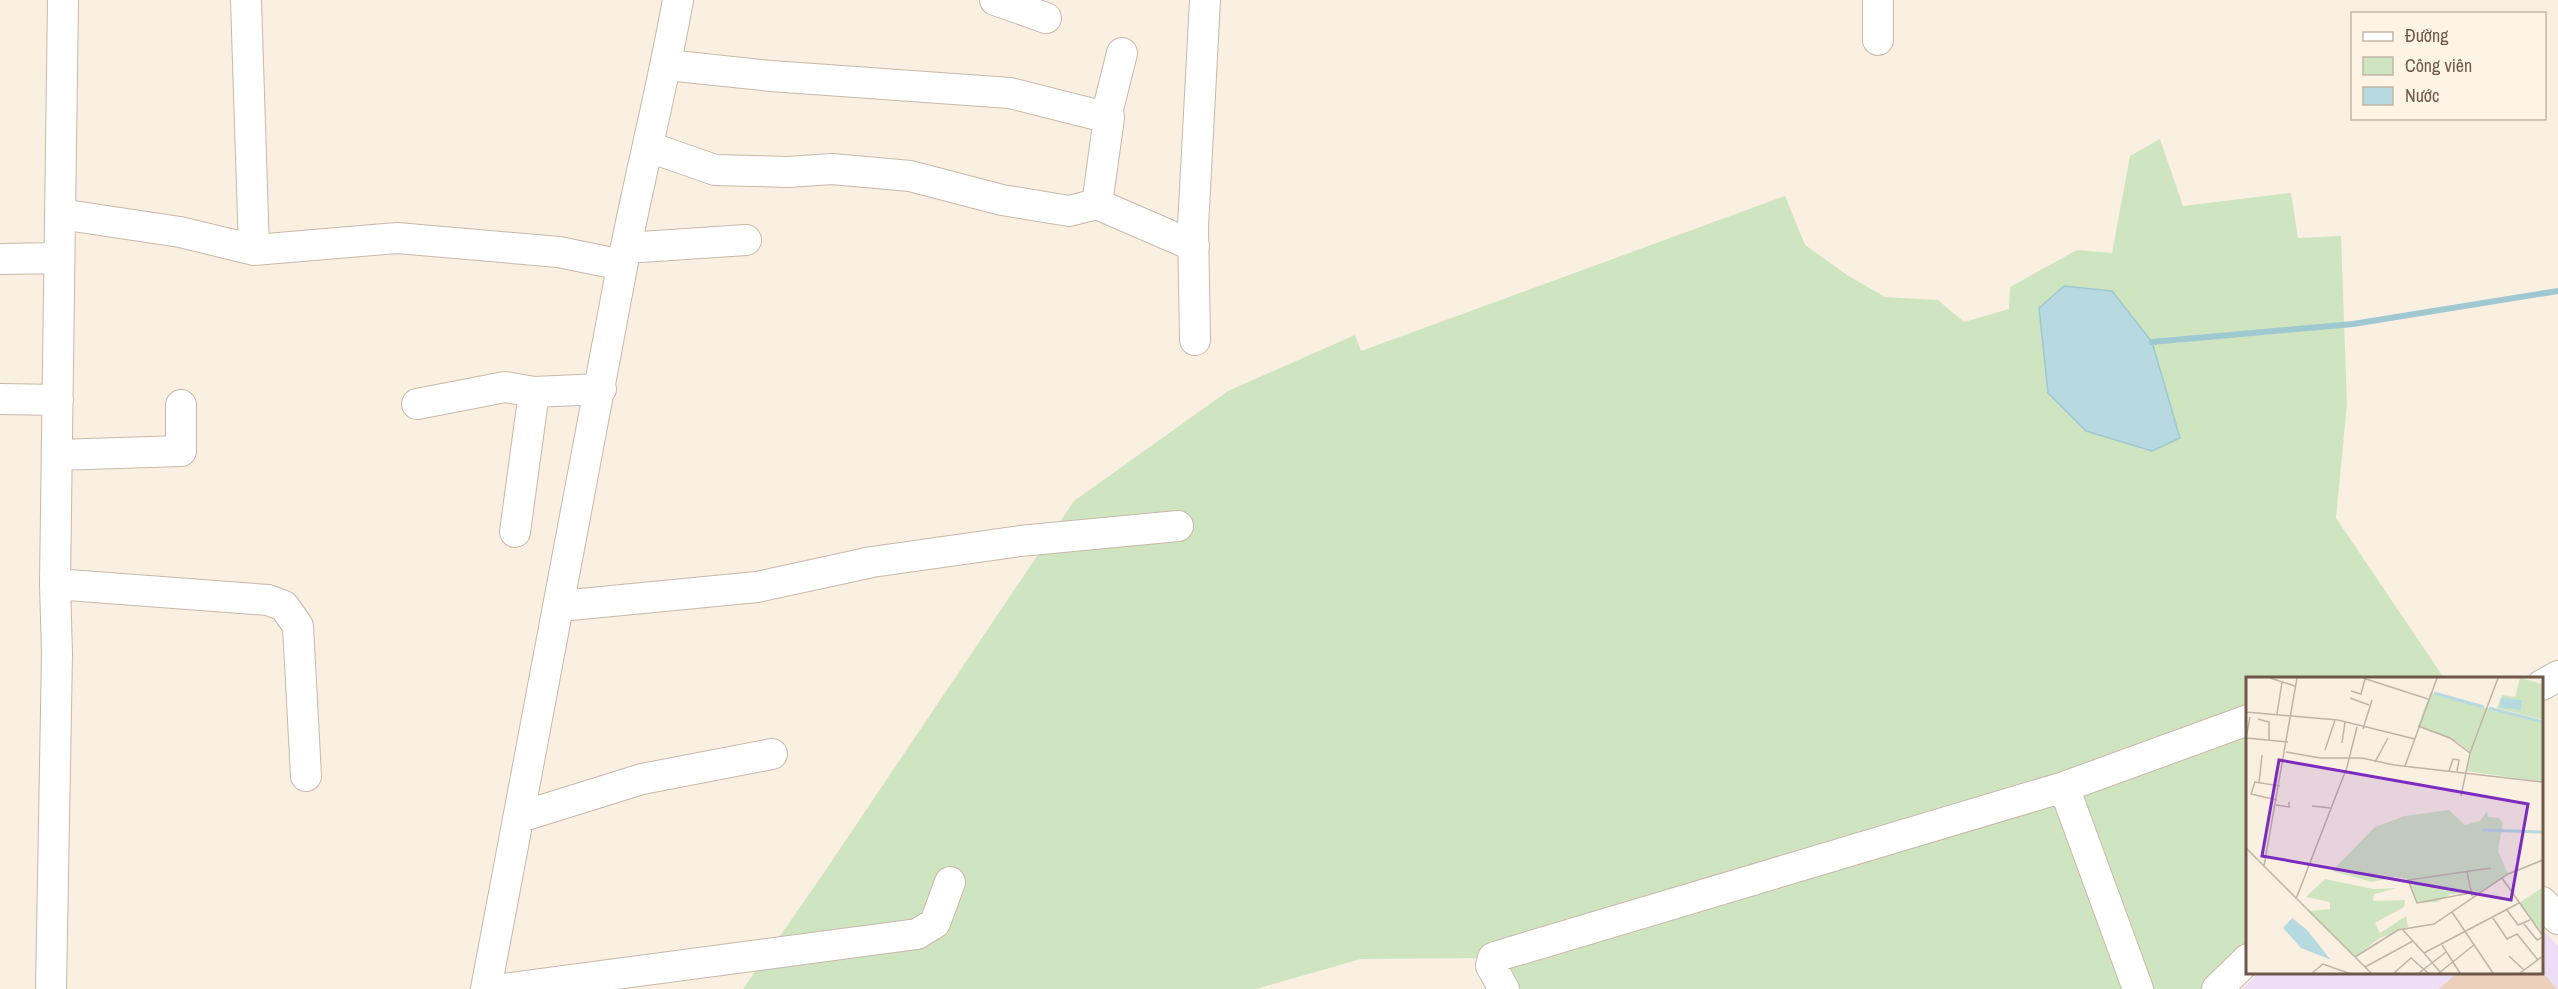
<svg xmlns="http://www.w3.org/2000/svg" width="2558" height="989" font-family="'Archivo Narrow',sans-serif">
	<rect width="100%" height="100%" fill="#f9f0e1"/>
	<path fill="#eddef5" d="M2542 929 2558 946V989H2242L2259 973 2542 972Z"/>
	<path fill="#cfe5c1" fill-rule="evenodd" d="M2160 139 2183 206 2291 193 2298 238 2341 236 2347 404 2336 518 2444 678H2248L2247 959 2217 989H1511L1493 958 1361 959 1256 989H743L821 877 1074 501 1228 391 1355 335 1361 351 1785 196 1805 245 1847 275 1885 297 1938 300 1964 322 2009 309 2010 287 2077 250 2112 253 2130 156ZM2048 393 2152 451 2086 431Z"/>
	<path fill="#b7d9e0" stroke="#9fc8d1" stroke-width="1.5" d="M2064 286 2112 291 2152 342 2180 438 2152 451 2086 431 2048 393 2039 308Z"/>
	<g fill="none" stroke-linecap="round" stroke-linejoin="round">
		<path stroke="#9fc8d1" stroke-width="6" d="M2152 342 2353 324 2558 291"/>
	</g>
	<path fill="#ecd0bb" d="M2458 972H2542L2557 989H2439Z"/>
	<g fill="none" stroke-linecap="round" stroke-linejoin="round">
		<defs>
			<path id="minor" d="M246 0 254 250
				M995 0 1046 18
				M1878 0V40
				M667 65 771 76 1010 93 1109 118
				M649 147 715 170 788 172 832 169 910 176 1002 200 1069 211 1097 204 1194 246
				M1097 204 1109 118 1108 109 1122 53
				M60 214 180 232 254 250 397 238 559 252 622 265
				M626 248 746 240
				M0 259 59 258
				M1195 340 1193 227 1205 0
				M0 399 58 400
				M417 404 505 387 534 392 601 389
				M57 455 181 451V405
				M515 532 534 392
				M55 584 268 600 284 606 298 626 306 776
				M560 606 757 587 872 562 1020 541 1178 526
				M2542 685 2558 676
				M2064 787 2138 989
				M520 817 642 779 772 754
				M2542 902 2558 919
				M51 989 57 654 55 584 63 0
				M486 989C533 749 577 508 622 267 639 178 662 90 678 0
				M503 989 917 934 935 923 950 882
				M1504 989 1491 966 1493 958 1498 956 2064 787 2248 720
				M2217 989 2248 959"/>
		</defs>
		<use href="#minor" stroke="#c8b8a9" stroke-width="32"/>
		<use href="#minor" stroke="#fff" stroke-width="30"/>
	</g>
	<g transform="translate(2246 677)">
		<rect width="297" height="297" fill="#f9f0e1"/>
		<path d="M274 1 297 7V43L251 31 256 18 269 20ZM184 16 297 46V105L220 94 224 75 213 66 172 49ZM203 133 219 148 234 144 241 134 242 140 253 141 257 146 252 174 262 197 227 221 224 216 205 217 191 225 171 226 162 202 149 200 126 205 86 194 129 150 159 139ZM79 202 127 212 151 211 128 217 127 224 159 223 158 230 129 246 134 256 160 239 162 250 134 261 109 280 62 234 84 232V225L60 220ZM297 210V257L273 226Z" fill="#cfe5c1"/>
		<path d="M255 21 276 23 275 33 253 30ZM46 241 60 252 85 283 55 271 37 251Z" fill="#b7d9e0"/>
		<path fill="none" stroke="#b7d9e0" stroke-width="3" d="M188 16 238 30M243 31 297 45M237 153 297 155"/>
		<path fill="none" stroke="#c1b3a5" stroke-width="1.5" d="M24 1 49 9M117 1 182 22M105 14 115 17 119 2M104 21 123 28M0 35 92 43 169 62M31 37 36 5M12 42 23 45V63M172 49 204 61 224 76M117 52 126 23M0 61 42 65M0 61 4 40M96 66 99 45M79 73 89 43M40 75 74 81H116L148 88 297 105M129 85 142 61M159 89 191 1M203 94 207 82 213 83 211 94M13 106 16 78M215 119 224 76 252 1M31 123 5 117 9 105 34 109M30 128 43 130V125M66 129 85 131M0 171 125 296M18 189 51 1M221 195 226 219M256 201 297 259M224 216 171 226 162 203 245 191M50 222 101 90 111 50M261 233 272 248 284 243M206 235 247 296M247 241 261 262 271 257 292 283M278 247 291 263 297 260M156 252 178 276 273 226M196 268 214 296M178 276 195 296M263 279 278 293M109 280 152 253 188 247 262 197 297 183M119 290 167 264M66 296 77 287 102 296M148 296 165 281 182 296M173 296 200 275M193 296 228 268M274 296 297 279"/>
		<path fill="#7b2cbf" fill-opacity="0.15" stroke="#7b2cbf" stroke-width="3" d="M33 83 282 127 265 223 16 179Z"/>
		<rect width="297" height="297" fill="none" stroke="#6e584a" stroke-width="3"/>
	</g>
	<rect x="2351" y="12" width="195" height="108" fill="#fdf4e6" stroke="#c4b6a8" stroke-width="1.5"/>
	<rect x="2363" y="32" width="30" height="9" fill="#ffffff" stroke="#c4b6a8" stroke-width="1.5"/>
	<text x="2405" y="42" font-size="18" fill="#6e584a">Đường</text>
	<rect x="2363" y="57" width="30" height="18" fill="#cfe5c1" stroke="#c4b6a8" stroke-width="1.5"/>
	<text x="2405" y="72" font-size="18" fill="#6e584a">Công viên</text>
	<rect x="2363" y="87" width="30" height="18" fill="#b7d9e0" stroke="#c4b6a8" stroke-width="1.5"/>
	<text x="2405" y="102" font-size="18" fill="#6e584a">Nước</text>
</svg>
